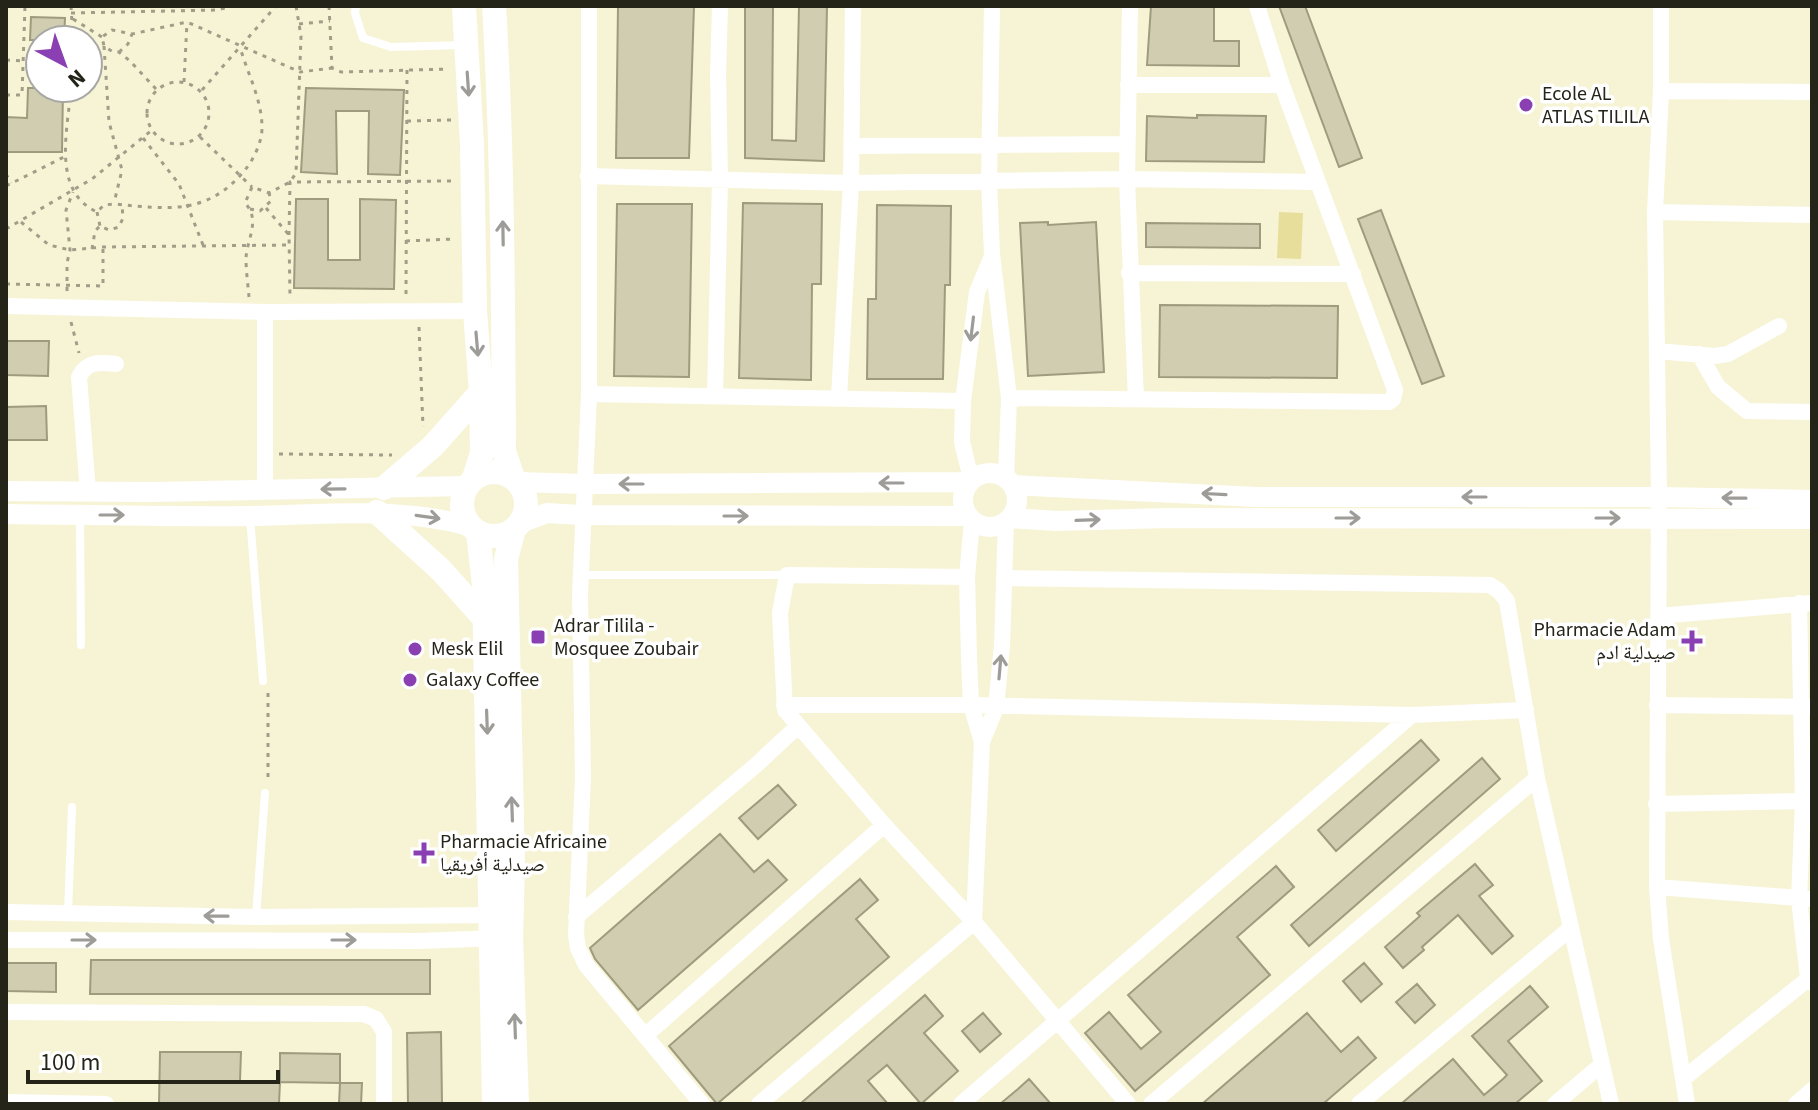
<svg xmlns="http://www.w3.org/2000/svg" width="1818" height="1110" font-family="'Source Sans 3','Noto Naskh Arabic',sans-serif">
	<rect width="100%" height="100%" fill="#f7f4d6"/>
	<path fill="#e7de9b" d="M1279 212 1303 213 1301 259 1277 258Z"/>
	<path fill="#d1cdb0" stroke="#9e9b7f" stroke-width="2" d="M618 6H694L689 158H616Z
		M745 6H773L772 140 796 141 799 6H827L824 161 745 158Z
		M1151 6H1214V41H1239V66L1147 65Z
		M1279 6H1305L1362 158 1339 167Z
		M31 17 65 18 64 40H30Z
		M28 88H63L62 152H6V117L27 118Z
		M306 88 404 90 400 175 368 174 369 111H336L337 174 301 172Z
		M1197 115 1266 116 1264 162 1146 161 1147 116 1197 118Z
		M296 199H328V260H360V199L396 200 394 289 294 288Z
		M743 203 822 204 821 284H812L811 380 739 378Z
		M617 204H692L689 377 614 376Z
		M877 205 951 206 950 285H945L943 379H867L868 299H876Z
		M1381 210 1444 376 1422 384 1358 219Z
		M1048 222V225L1096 222 1104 372 1028 376 1020 223Z
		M1146 223 1260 224V248L1146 247Z
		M1160 305 1338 306 1337 378 1159 377Z
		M6 341H49L48 376 6 375Z
		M46 406 47 440H6V407Z
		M1421 740 1439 760 1336 851 1318 830Z
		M1482 758 1500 779 1309 946 1291 925Z
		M778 785 796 805 758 839 739 818Z
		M720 834 754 872 768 860 787 880 638 1010 595 959 590 948Z
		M1475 864 1493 885 1479 896 1513 936 1492 954 1458 915 1422 947 1424 950 1403 968 1385 947 1420 916 1417 913Z
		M1276 866 1294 887 1237 937 1270 975 1135 1091 1085 1033 1109 1012 1141 1049 1161 1032 1128 995Z
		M860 879 878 900 856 919 889 957 717 1104 669 1046Z
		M91 960H430V994H90Z
		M6 963H56V992L6 991Z
		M1364 963 1382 984 1361 1002 1343 981Z
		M1417 984 1435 1005 1415 1023 1396 1002Z
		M1530 986 1548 1007 1508 1041 1542 1081 1515 1104H1401L1453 1059 1484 1095 1503 1079 1507 1075 1472 1036Z
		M925 995 943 1016 924 1033 958 1071 930 1096 921 1104 887 1065 868 1081 888 1104H800Z
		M983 1013 1001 1034 980 1052 962 1031Z
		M1307 1013 1341 1052 1358 1037 1376 1058 1323 1104H1202Z
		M441 1032 442 1104H408L407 1033Z
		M160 1052H241L240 1081 280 1082 279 1104H159Z
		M280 1053 340 1054V1083H362L361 1104H339L340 1083 280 1082Z
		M1029 1079 1051 1104H1000L1018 1089Z"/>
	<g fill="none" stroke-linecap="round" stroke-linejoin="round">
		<path stroke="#a09e88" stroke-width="3" stroke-dasharray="4 6" stroke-linecap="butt" d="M71 6 73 40
			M329 6 332 68 341 72 449 69
			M6 7 8 6
			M71 13 218 10 231 6
			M73 19 102 37
			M299 24 330 21
			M104 46 109 122 122 170 114 203
			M119 52 128 44 132 34
			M6 60 23 61
			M88 61 105 59
			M147 113a31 31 0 1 1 62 0a31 31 0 1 1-62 0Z
			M184 82 187 22
			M71 88C68 129 51 191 97 212L104 205 114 204C168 209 207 216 245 170 254 159 263 140 262 125 261 98 247 72 240 47
			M156 89 130 61 119 52H113L104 46 102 37 112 30 132 34 187 22 300 72 332 68
			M202 90 276 6
			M6 95H22L25 6
			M407 121 451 120
			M200 137 252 187
			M143 138 179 184 203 245
			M6 174 11 183
			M6 186 66 156
			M266 208 289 235 290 296
			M250 209 260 211 271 201 269 193
			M97 212 100 226
			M21 222 49 245 70 250 103 247 290 245
			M6 229 92 179 152 130
			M289 235 290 182 453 181
			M406 241 454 239
			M92 249 95 231 100 226 109 230 119 227 123 218 122 205
			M6 284 103 286V247
			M67 291V263L70 250 66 210 73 192
			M406 294 407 70
			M249 297C248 285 246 271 246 258 247 239 261 220 245 203L252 187 269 193 290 182 296 173 301 36 296 6
			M71 322 79 353
			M419 327 423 427
			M279 454 392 455
			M268 693V781"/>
		<path stroke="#fff" stroke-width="8" d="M356 6 355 13 363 38 391 47 463 45
			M80 516 81 645
			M250 517 263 681
			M581 575H787
			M68 913 72 807
			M256 917 265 793"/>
		<path stroke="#fff" stroke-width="16" d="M589 6V394L580 595 583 777 576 935 578 948 586 965 702 1104
			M992 6 989 181 992 254 1009 398 1006 477
			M1130 6 1127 179 1136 399
			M1661 6V91L1655 212 1659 497 1657 887 1661 939 1687 1104
			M1128 85H1282
			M1661 91 1812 92
			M851 146 1127 144
			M588 176 851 183 1127 179 1318 182
			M1655 212 1812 215
			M1129 273 1353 274
			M6 306 265 312 475 311
			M265 312V490
			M1657 351 1714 356 1728 354 1779 326
			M1699 354 1718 387 1747 411 1812 412
			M589 394 963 401
			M715 396 720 179 718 74 720 6
			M839 397 851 183 853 6
			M1009 398 1389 402 1393 399 1395 390 1282 85 1257 6
			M971 479 962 442 963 401 977 292 992 256
			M88 492 79 377C87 361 99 362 116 364
			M972 521 967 577 969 658 971 705 982 742
			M967 577 787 575 780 613 785 710 884 825 974 922 1128 1104
			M1005 578 1490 585 1499 591 1507 601 1537 778 1611 1104
			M1799 603 1803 801 1799 899 1808 978 1812 983
			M1658 616 1812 603
			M784 705H971L1412 715 1526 710
			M1657 705 1812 707
			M1656 804 1810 801
			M1657 887 1812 899
			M6 912 256 917 500 915
			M576 917 755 766 798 726
			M6 940 418 941 500 938
			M6 1012 364 1014 376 1019 384 1032V1104
			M646 1035 884 825
			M1684 1078 1812 976
			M6 1102 106 1104
			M759 1104 974 922 982 742 996 708 1002 645 1006 521
			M961 1104 1412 715
			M1151 1104 1537 778
			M1359 1104 1571 928
			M1555 1104 1601 1065
			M1796 1104 1812 1090"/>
		<path stroke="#fff" stroke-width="20" d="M963 500a27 27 0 1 1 54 0a27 27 0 1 1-54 0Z
			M518 482 583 484 969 482
			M1013 485 1257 497H1659L1812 500
			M6 491 151 492 467 486
			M6 514C87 515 169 517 251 516 325 515 397 506 469 526
			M1010 518 1057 521 1167 518 1812 519
			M520 523 547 513 582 515 967 516"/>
		<path stroke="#fff" stroke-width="24" d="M464 6 472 145 475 311 481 392 482 453 474 478
			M494 6C503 154 503 303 504 451L513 478
			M462 504a32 32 0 1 1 64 0a32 32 0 1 1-64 0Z
			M384 488 433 446 481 392
			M377 512 441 570 483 617
			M514 529 506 559 513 864 511 938 517 1104
			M478 532 484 586 494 1104"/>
	</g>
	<defs><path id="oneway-shaft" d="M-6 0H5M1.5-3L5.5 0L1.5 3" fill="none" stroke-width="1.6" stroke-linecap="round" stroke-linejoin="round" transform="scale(2)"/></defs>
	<g stroke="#9d9c98">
		<use href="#oneway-shaft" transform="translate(468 84) rotate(86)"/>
		<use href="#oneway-shaft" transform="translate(503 233) rotate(-91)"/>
		<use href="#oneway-shaft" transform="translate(972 329) rotate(97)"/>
		<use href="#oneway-shaft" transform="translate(477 344) rotate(85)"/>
		<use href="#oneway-shaft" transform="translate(891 483) rotate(180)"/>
		<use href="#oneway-shaft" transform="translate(631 484) rotate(180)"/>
		<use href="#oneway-shaft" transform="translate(333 489) rotate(179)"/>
		<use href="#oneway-shaft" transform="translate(1214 494) rotate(-177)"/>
		<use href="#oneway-shaft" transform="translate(1474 497) rotate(-180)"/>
		<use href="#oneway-shaft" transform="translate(1734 498) rotate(-179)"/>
		<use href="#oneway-shaft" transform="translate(112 515)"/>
		<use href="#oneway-shaft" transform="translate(736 516)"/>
		<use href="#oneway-shaft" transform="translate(428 517) rotate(8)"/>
		<use href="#oneway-shaft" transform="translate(1348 518)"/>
		<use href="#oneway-shaft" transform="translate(1608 518)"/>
		<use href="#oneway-shaft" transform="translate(1088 520) rotate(-2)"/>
		<use href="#oneway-shaft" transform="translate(1000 667) rotate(-85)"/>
		<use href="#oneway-shaft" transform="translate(487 722) rotate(88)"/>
		<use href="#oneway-shaft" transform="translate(512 809) rotate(-92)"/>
		<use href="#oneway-shaft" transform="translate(216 916) rotate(-179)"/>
		<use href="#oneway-shaft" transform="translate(84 940)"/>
		<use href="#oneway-shaft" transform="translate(344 940)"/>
		<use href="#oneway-shaft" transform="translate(515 1026) rotate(-92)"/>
	</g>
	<g fill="#8a40b2" stroke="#fff" stroke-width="3">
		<circle cx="1526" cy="105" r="8"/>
		<rect x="530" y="629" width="16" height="16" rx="4"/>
		<path d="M1688 629h8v8h8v8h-8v8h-8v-8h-8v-8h8z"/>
		<circle cx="415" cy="649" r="8"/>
		<circle cx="410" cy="680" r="8"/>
		<path d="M420 841h8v8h8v8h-8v8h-8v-8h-8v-8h8z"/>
	</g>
	<g text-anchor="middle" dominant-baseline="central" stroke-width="7" stroke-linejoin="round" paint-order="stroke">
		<g font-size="20" fill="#252419" stroke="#fff" text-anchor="start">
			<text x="1542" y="94">Ecole AL<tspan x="1542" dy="23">ATLAS TILILA</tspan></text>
			<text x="554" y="626">Adrar Tilila -<tspan x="554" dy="23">Mosquee Zoubair</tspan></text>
			<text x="1676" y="630" text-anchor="end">Pharmacie Adam<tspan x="1676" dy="23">صيدلية ادم</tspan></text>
			<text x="431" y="649">Mesk Elil</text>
			<text x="426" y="680">Galaxy Coffee</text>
			<text x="440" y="842">Pharmacie Africaine<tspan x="440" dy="23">صيدلية أفريقيا</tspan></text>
		</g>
	</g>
	<rect width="1818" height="1110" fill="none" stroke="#252419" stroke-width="16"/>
	<g transform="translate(64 64) rotate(139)"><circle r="38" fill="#ffffff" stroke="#a8a7a3" stroke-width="2"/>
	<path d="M0-6L14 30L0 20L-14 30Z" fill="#8a40b2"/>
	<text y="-12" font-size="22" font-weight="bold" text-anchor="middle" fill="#252419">N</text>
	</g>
	<path d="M28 1070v12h250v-12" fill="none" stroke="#252419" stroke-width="4"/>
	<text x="40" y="1070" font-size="24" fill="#252419" stroke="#ffffff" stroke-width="6" paint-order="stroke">100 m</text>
</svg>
